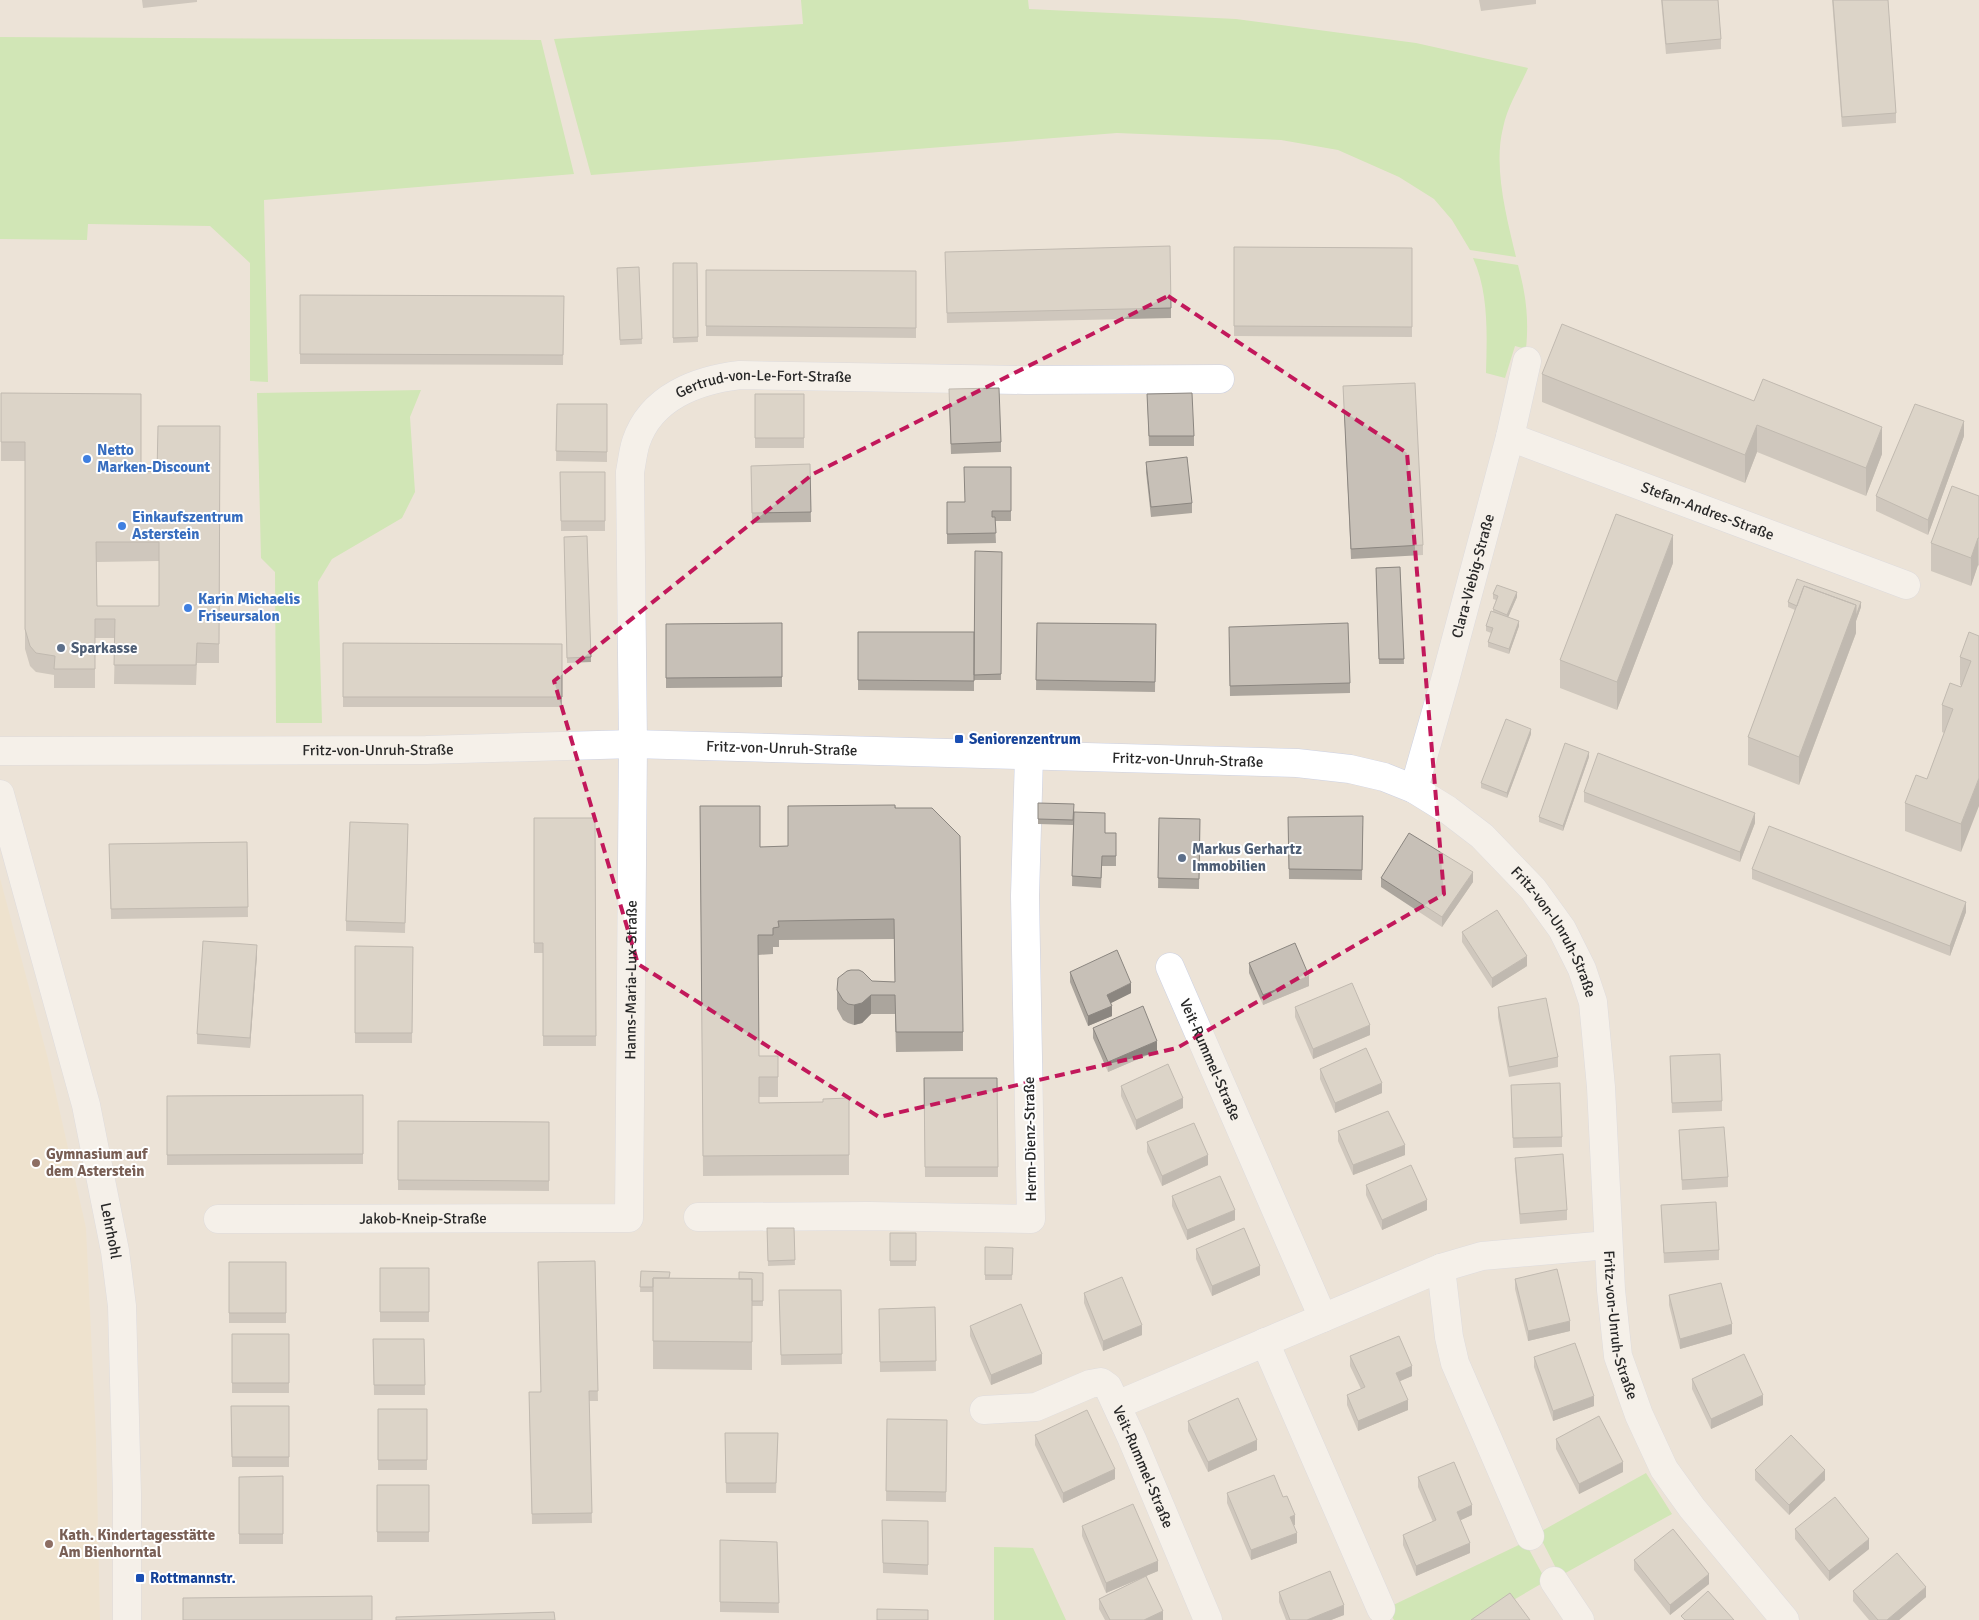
<svg xmlns="http://www.w3.org/2000/svg" width="1979" height="1620" font-family="Signika,sans-serif">
	<rect width="100%" height="100%" fill="#ece3d7"/>
	<path fill="#f0e1c4" d="M0 878 48 1059 86 1228 96 1438 100 1620H0Z"/>
	<path fill="#afe88e" d="M801 0H1028L1029 9 1236 19 1416 43 1528 68C1520 87 1507 107 1503 128 1493 167 1507 219 1516 257L1470 250 1452 220 1434 199 1399 177 1338 150 1281 140 1117 133 591 175 554 39 803 24Z
		M0 37 541 40 574 174 264 200 268 382 250 381V263L210 226 88 224 87 240 0 239Z
		M1473 258 1518 265C1526 295 1529 318 1526 349L1515 346 1505 378 1486 373C1487 335 1489 293 1473 258Z
		M421 390 410 417 415 492 402 518 332 559 318 582 322 723H276L275 572 261 558 257 393Z
		M1646 1473 1672 1514 1560 1576 1538 1533Z
		M1525 1542 1546 1581 1479 1620H1394L1387 1608Z
		M994 1547 1033 1548 1066 1620H994Z"/>
	<g fill="none" stroke-linecap="round" stroke-linejoin="round">
		<defs>
			<g id="minor">
				<path id="s1" d="M1510 437 1906 585"/>
				<path id="s2" d="M0 751 426 750 633 744 1297 763 1350 769 1384 777 1414 789 1448 810 1482 836 1533 889 1562 929 1582 969 1593 1002 1601 1087 1611 1290 1618 1356 1639 1415 1664 1469 1692 1508 1785 1620"/>
				<path id="s3" d="M1414 789 1445 680 1510 437 1527 361"/>
				<path id="s4" d="M0 794 86 1105 115 1251 122 1306 127 1494V1620"/>
				<path id="s5" d="M1170 967 1323 1318"/>
				<path d="M698 1217 869 1216 1031 1219 1025 896 1029 756"/>
				<path id="s6" d="M218 1219 629 1218 633 744 630 472C632 462 633 451 636 442 651 397 697 380 740 375L1025 380 1220 379"/>
				<path d="M1441 1268 1449 1337 1455 1363 1530 1536"/>
				<path d="M1265 1342 1381 1609"/>
				<path d="M1117 1405 1441 1268 1482 1256 1608 1245"/>
				<path id="s7" d="M984 1410 1036 1407 1090 1384 1101 1382 1108 1387 1132 1439 1208 1620"/>
				<path d="M1554 1581 1580 1620"/>
			</g>
		</defs>
		<use href="#minor" stroke="#ccd1e3" stroke-width="29"/>
		<use href="#minor" stroke="#fff" stroke-width="28"/>
	</g>
	<path fill="#aba59d" fill-rule="evenodd" d="M142 0H197V2L143 8Z
		M1479 0H1536V4L1481 11Z
		M1661 0H1718L1721 39V49L1666 54Z
		M1832 0H1888L1896 113V123L1842 127Z
		M1234 247 1412 248V337L1234 336Z
		M945 252 1171 308V318L947 323Z
		M673 263H697L698 342 673 343Z
		M639 267 642 344 620 345 617 268Z
		M916 271V338L706 336V326Z
		M300 295 564 296 563 365 300 364Z
		M1542 374 1882 454 1866 496 1757 452 1745 483 1542 402Z
		M1343 386 1423 545V555L1351 559Z
		M1 393 141 471 157 472 220 426 219 663H197L196 685 114 684 115 638H95V688H54V675L36 672 30 666 25 649V461H1ZM159 561V606H97V562Z
		M755 394H804V448H755Z
		M1147 394 1194 436V446H1149Z
		M949 399 1001 442V452L951 454Z
		M557 404H607V462L556 461Z
		M1964 436 1928 535 1876 511V496Z
		M1146 462 1192 503V513L1151 517 1146 472Z
		M810 464 811 522 752 523 751 466Z
		M1011 467V521H995L996 543 947 544V502H965Z
		M560 472H605V531H561Z
		M1979 496V566L1978 565 1971 586 1931 571V543Z
		M587 536 591 662 567 663 564 537Z
		M1002 552 1001 680H974V691L858 690V632H974Z
		M1673 563 1617 710 1560 688V660Z
		M1400 567 1404 664H1379L1376 568Z
		M1493 594 1517 597 1508 617 1519 626 1509 654 1488 647V642L1491 633 1486 631V626L1493 612V609L1496 600 1493 599Z
		M1788 602 1861 607 1856 621V633L1799 785 1748 765V737L1795 610 1788 607Z
		M782 623V687L666 688V624Z
		M1037 623 1156 624 1155 692 1036 690Z
		M1979 636 1961 852 1905 831V803L1927 779 1944 733 1942 732V705L1961 687 1962 686 1960 685V657Z
		M1229 637 1350 683V693L1230 696Z
		M343 643 562 644V707H343Z
		M1531 734 1507 798 1481 788V783Z
		M1589 757 1563 831 1539 822V817Z
		M1584 792 1755 823 1740 862 1584 802Z
		M1038 803 1074 812 1105 833H1116V866H1102L1101 888 1072 886 1073 825 1038 824Z
		M895 805 963 1032V1051L896 1052 895 1014H871L862 1023 854 1025 848 1023 843 1020 837 1009V990L872 981 895 982 894 939 779 940V947H773V954L758 955 759 1056H778V1097H759V1103L823 1102V1099L849 1098V1175L703 1176 700 806 760 847 788 846Z
		M1288 817 1363 826 1362 880 1289 879Z
		M534 818H595L596 1046H543V953H534Z
		M1159 818 1200 819 1199 889 1158 888Z
		M408 824 405 933 346 931V921Z
		M247 842 248 917 111 919 109 844Z
		M1752 869 1966 912 1950 956 1752 879Z
		M1381 878 1473 882 1442 927 1381 887Z
		M1462 932 1527 966 1492 988 1462 942Z
		M355 946 413 947 412 1043H355Z
		M257 955 250 1048 197 1044V1034Z
		M1249 963 1309 986 1263 1005 1249 973Z
		M1070 972 1131 993 1111 1003 1112 1016 1088 1026 1070 982Z
		M1295 1007 1370 1035 1313 1059 1295 1017Z
		M1498 1007 1558 1057V1067L1509 1077 1498 1017Z
		M1093 1028 1157 1051 1108 1072 1093 1038Z
		M1670 1056 1722 1101V1111L1672 1113Z
		M1320 1069 1382 1093 1335 1113 1320 1079Z
		M924 1078 998 1167V1177H925Z
		M1511 1085 1562 1137V1147L1513 1148Z
		M1121 1086 1183 1108 1136 1130 1121 1096Z
		M363 1095V1164L167 1165V1096Z
		M398 1121 549 1122V1191L398 1190Z
		M1679 1130 1728 1177V1187L1682 1190Z
		M1338 1131 1405 1155 1353 1175 1338 1141Z
		M1147 1142 1208 1165 1162 1186 1147 1152Z
		M1515 1158 1567 1210V1220L1520 1224 1515 1168Z
		M1366 1185 1427 1210 1382 1230 1366 1195Z
		M1172 1196 1235 1220 1187 1240 1172 1206Z
		M1661 1205 1719 1250V1260L1664 1263Z
		M767 1228H794L795 1265 768 1266Z
		M890 1233H916V1266H890Z
		M985 1247 1013 1248 1012 1280H985Z
		M1196 1249 1260 1275 1212 1296 1196 1259Z
		M595 1261 598 1401H589L592 1523 532 1524 529 1392H540Z
		M229 1262H286V1323H229Z
		M380 1268 429 1312V1322H380Z
		M641 1271 669 1278 739 1279 763 1273V1306H752V1370L653 1369V1292H640Z
		M1515 1279 1570 1331 1528 1341 1515 1289Z
		M779 1290H841L842 1364 781 1365Z
		M1084 1293 1142 1335 1103 1351 1084 1303Z
		M1669 1295 1732 1334 1680 1349 1669 1305Z
		M935 1307 936 1371 880 1372 879 1309Z
		M970 1326 1042 1364 991 1385 970 1336Z
		M232 1334H289V1393H232Z
		M373 1339H424L425 1395H374Z
		M1350 1356 1412 1376 1399 1381 1408 1410 1358 1431 1347 1405V1395L1361 1389 1350 1366Z
		M1534 1357 1594 1406 1553 1421 1534 1367Z
		M1692 1379 1763 1405 1711 1429 1692 1389Z
		M231 1406H289V1467H232Z
		M378 1409H427V1470H378Z
		M887 1419 947 1420 946 1502 886 1501Z
		M1188 1421 1257 1450 1208 1472 1188 1431Z
		M725 1433H778L776 1493H726Z
		M1035 1435 1115 1479 1063 1503 1035 1445Z
		M1556 1439 1623 1472 1579 1494 1556 1449Z
		M1755 1470 1825 1480 1789 1515 1755 1480Z
		M283 1476V1544H239V1477Z
		M1418 1477 1472 1515 1460 1520 1470 1553 1416 1576 1403 1545V1535L1433 1522 1418 1487Z
		M377 1485H429V1542H377Z
		M1227 1493 1295 1525H1294L1297 1543 1251 1560 1227 1503Z
		M882 1520 928 1521V1575L883 1573Z
		M1082 1526 1158 1571 1146 1576 1163 1620H1105L1099 1609V1599L1144 1577 1106 1593 1082 1536Z
		M1795 1529 1869 1549 1829 1581 1795 1539Z
		M777 1542 779 1613 720 1612V1602Z
		M1634 1560 1709 1584 1670 1615 1634 1570Z
		M1853 1591 1926 1597 1899 1620H1869L1853 1601Z
		M1279 1592 1344 1615 1331 1620H1286L1279 1602Z"/>
	<path fill="#8b8680" d="M1964 421V436L1928 535V520Z
		M1757 425V452L1745 483V455Z
		M1882 427V454L1866 496V468Z
		M1673 535V563L1617 710V682Z
		M1978 538V565L1971 586V558Z
		M1517 592V597L1507 620V615Z
		M1861 602V607L1856 621V633L1799 785V757L1856 605Z
		M1519 621V626L1509 654V649Z
		M1531 729V734L1507 798V793Z
		M1589 752V757L1563 831V826Z
		M1979 778V806L1961 852V824Z
		M1755 813V823L1740 862V852Z
		M1473 872V882L1442 927V917Z
		M1966 902V912L1950 956V946Z
		M257 945V955L250 1048V1038Z
		M1527 956V966L1492 988V978Z
		M1309 976V986L1263 1005V995Z
		M1131 983V993L1107 1005V995Z
		M871 995V1014L862 1023 854 1025V1005Z
		M1112 1006V1016L1088 1026V1016Z
		M1370 1025V1035L1313 1059V1049Z
		M1157 1041V1051L1108 1072V1062Z
		M1382 1083V1093L1335 1113V1103Z
		M1183 1098V1108L1136 1130V1120Z
		M1405 1145V1155L1353 1175V1165Z
		M1208 1155V1165L1162 1186V1176Z
		M1427 1200V1210L1382 1230V1220Z
		M1235 1210V1220L1187 1240V1230Z
		M1260 1266V1275L1212 1296V1286Z
		M1570 1321V1331L1528 1341V1331Z
		M1732 1324V1334L1680 1349V1339Z
		M1142 1325V1335L1103 1351V1341Z
		M1042 1354V1364L991 1385V1375Z
		M1412 1366V1376L1396 1383V1373Z
		M1763 1395V1405L1711 1429V1419Z
		M1594 1396V1406L1553 1421V1411Z
		M1408 1400V1410L1358 1431V1421Z
		M1257 1440V1450L1208 1472V1462Z
		M1623 1462V1472L1579 1494V1484Z
		M1115 1469V1479L1063 1503V1493Z
		M1825 1470V1480L1789 1515V1505Z
		M1472 1505V1515L1457 1522V1512Z
		M1295 1515V1525L1290 1527V1517Z
		M1297 1533V1543L1251 1560V1550Z
		M1869 1539V1549L1829 1581V1571Z
		M1470 1543V1553L1416 1576V1566Z
		M1158 1561V1571L1106 1593V1583Z
		M1709 1574V1584L1670 1615V1605Z
		M1926 1587V1597L1899 1620H1887Z
		M1344 1605V1615L1331 1620H1307Z
		M1163 1611V1620H1144Z"/>
	<path fill="#c7c0b7" stroke="#8b8680" fill-rule="evenodd" d="M1662 0H1718L1721 39 1666 44Z
		M1833 0H1888L1896 113 1842 117Z
		M1170 246 1171 308 947 313 945 252Z
		M1234 247 1412 248V327L1234 326Z
		M673 263H697L698 337 673 338Z
		M639 267 642 339 620 340 617 268Z
		M706 270 916 271V328L706 326Z
		M300 295 564 296 563 355 300 354Z
		M1562 324 1754 401 1763 379 1882 427 1866 468 1757 425 1745 455 1542 374Z
		M1415 383 1423 545 1351 549 1343 386Z
		M999 388 1001 442 951 444 949 389Z
		M1 393 141 394V471L157 472 158 426H220L219 644 197 643 196 665H114L115 619H95V669H54L55 656 36 653 30 646 25 629V442H1ZM96 542H159V606H97Z
		M1192 393 1194 436H1149L1147 394Z
		M755 394H804V438H755Z
		M557 404H607V452L556 451Z
		M1915 404 1964 421 1928 520 1876 496Z
		M1187 457 1192 503 1151 507 1146 462Z
		M810 464 811 512 752 513 751 466Z
		M964 467H1011V511H992V517H995L996 533 947 534V502H965Z
		M560 472H605V521H561Z
		M1952 486 1979 496V538H1978L1971 558 1931 543Z
		M1616 514 1673 535 1617 682 1560 660Z
		M587 536 591 657 567 658 564 537Z
		M975 551 1002 552 1001 674 974 675Z
		M1400 567 1404 659H1379L1376 568Z
		M1797 579 1861 602 1856 616V605L1804 586 1797 606 1788 602Z
		M1497 585 1517 592 1507 615 1493 609 1498 596 1493 594Z
		M1804 586 1856 605 1799 757 1748 737Z
		M1491 611 1519 621 1509 649 1488 642 1493 628 1486 626Z
		M782 623V677L666 678V624Z
		M1037 623 1156 624 1155 682 1036 680Z
		M1348 623 1350 683 1230 686 1229 627Z
		M858 632H974V681L858 680Z
		M1969 632 1979 636V778L1961 824 1905 803 1916 775 1927 779 1953 709 1942 705 1950 683 1961 687 1971 661 1960 657Z
		M343 643 562 644V697H343Z
		M1506 719 1531 729 1507 793 1481 783Z
		M1565 743 1589 752 1563 826 1539 817Z
		M1598 753 1755 813 1740 852 1584 792Z
		M1038 803 1074 804 1073 820 1038 819Z
		M895 805V808H932L960 836 963 1032H896L895 995H871L862 1003 854 1005 848 1004 843 1000 837 990 838 978 847 971 851 970H859L863 972 872 981 895 982 894 919 778 921 779 927 773 928V935H758L759 1056H778V1077H759V1103L823 1102V1099L849 1098V1155L703 1156 700 806H760V847L788 846V806Z
		M1074 812 1105 813V833H1116V856H1102L1101 878 1072 876Z
		M1363 816 1362 870 1289 869 1288 817Z
		M534 818H595L596 1036H543V943H534Z
		M1159 818 1200 819 1199 879 1158 878Z
		M350 822 408 824 405 923 346 921Z
		M1769 826 1966 902 1950 946 1752 869Z
		M1409 833 1473 872 1442 917 1381 878Z
		M247 842 248 907 111 909 109 844Z
		M1497 910 1527 956 1492 978 1462 932Z
		M203 941 257 945 250 1038 197 1034Z
		M1295 943 1309 976 1263 995 1249 963Z
		M355 946 413 947 412 1033H355Z
		M1117 950 1131 983 1107 995 1112 1006 1088 1016 1070 972Z
		M1352 983 1370 1025 1313 1049 1295 1007Z
		M1546 998 1558 1057 1509 1067 1498 1007Z
		M1143 1006 1157 1041 1108 1062 1093 1028Z
		M1366 1048 1382 1083 1335 1103 1320 1069Z
		M1720 1054 1722 1101 1672 1103 1670 1056Z
		M1168 1064 1183 1098 1136 1120 1121 1086Z
		M924 1078H997L998 1167H925Z
		M1560 1083 1562 1137 1513 1138 1511 1085Z
		M363 1095V1154L167 1155V1096Z
		M1388 1111 1405 1145 1353 1165 1338 1131Z
		M398 1121 549 1122V1181L398 1180Z
		M1194 1123 1208 1155 1162 1176 1147 1142Z
		M1724 1127 1728 1177 1682 1180 1679 1130Z
		M1563 1154 1567 1210 1520 1214 1515 1158Z
		M1411 1165 1427 1200 1382 1220 1366 1185Z
		M1220 1176 1235 1210 1187 1230 1172 1196Z
		M1716 1202 1719 1250 1664 1253 1661 1205Z
		M767 1228H794L795 1260 768 1261Z
		M1244 1228 1260 1266 1212 1286 1196 1249Z
		M890 1233H916V1261H890Z
		M985 1247 1013 1248 1012 1275H985Z
		M595 1261 598 1391H589L592 1513 532 1514 529 1392H541L538 1262Z
		M229 1262H286V1313H229Z
		M380 1268H429V1312H380Z
		M1557 1269 1570 1321 1528 1331 1515 1279Z
		M641 1271 670 1272 669 1278H653V1287H640Z
		M739 1272 763 1273V1301H752V1279H739Z
		M1122 1277 1142 1325 1103 1341 1084 1293Z
		M653 1278 752 1279V1342L653 1341Z
		M1721 1283 1732 1324 1680 1339 1669 1295Z
		M779 1290H841L842 1354 781 1355Z
		M1021 1304 1042 1354 991 1375 970 1326Z
		M935 1307 936 1361 880 1362 879 1309Z
		M232 1334H289V1383H232Z
		M1399 1336 1412 1366 1396 1373 1408 1400 1358 1421 1347 1395 1365 1387 1350 1356Z
		M373 1339H424L425 1385H374Z
		M1575 1343 1594 1396 1553 1411 1534 1357Z
		M1744 1354 1763 1395 1711 1419 1692 1379Z
		M1238 1398 1257 1440 1208 1462 1188 1421Z
		M231 1406H289V1457H232Z
		M378 1409H427V1460H378Z
		M1087 1410 1115 1469 1063 1493 1035 1435Z
		M1599 1416 1623 1462 1579 1484 1556 1439Z
		M887 1419 947 1420 946 1492 886 1491Z
		M725 1433H778L776 1483H726Z
		M1791 1435 1825 1470 1789 1505 1755 1470Z
		M1454 1462 1472 1505 1457 1512 1470 1543 1416 1566 1403 1535 1436 1520 1418 1477Z
		M1274 1475 1283 1497 1287 1496 1295 1515 1290 1517 1297 1533 1251 1550 1227 1493Z
		M283 1476V1534H239V1477Z
		M377 1485H429V1532H377Z
		M1835 1497 1869 1539 1829 1571 1795 1529Z
		M1133 1504 1158 1561 1106 1583 1082 1526Z
		M882 1520 928 1521V1565L883 1563Z
		M1673 1529 1709 1574 1670 1605 1634 1560Z
		M720 1540 777 1542 779 1603 720 1602Z
		M1897 1553 1926 1587 1887 1620H1878L1853 1591Z
		M1330 1571 1344 1605 1307 1620H1290L1279 1592Z
		M1146 1576 1163 1611 1144 1620H1110L1099 1599Z
		M1708 1591 1734 1620H1685L1681 1616Z
		M1510 1593 1530 1620H1471Z
		M372 1596V1620H183V1598Z
		M877 1609 928 1610V1620H877Z
		M554 1612 555 1620H396V1617Z"/>
	<path d="M0 0H1979V1620H0ZM1168 296 1407 453 1444 894 1177 1048 879 1117 638 964 554 681 813 474Z" fill="#ece3d7" fill-opacity=".55" fill-rule="evenodd"/>
	<path fill="none" stroke="#c2185b" stroke-width="4" stroke-dasharray="10 6" stroke-linejoin="round" d="M1168 296 1407 453 1444 894 1177 1048 879 1117 638 964 554 681 813 474Z"/>
	<g fill="#3f7fe0" stroke="#fff" stroke-width="2">
		<circle cx="87" cy="459" r="5"/>
		<circle cx="122" cy="526" r="5"/>
		<circle cx="188" cy="608" r="5"/>
	</g>
	<g fill="#5c6f8a" stroke="#fff" stroke-width="2">
		<circle cx="61" cy="648" r="5"/>
		<circle cx="1182" cy="858" r="5"/>
	</g>
	<g fill="#1a4fb4" stroke="#fff" stroke-width="2">
		<rect x="954" y="734" width="10" height="10" rx="2.5"/>
		<rect x="135" y="1573" width="10" height="10" rx="2.5"/>
	</g>
	<g fill="#8d6e63" stroke="#fff" stroke-width="2">
		<circle cx="36" cy="1163" r="5"/>
		<circle cx="49" cy="1544" r="5"/>
	</g>
	<g text-anchor="middle" dominant-baseline="central" stroke-width="4" stroke-linejoin="round" paint-order="stroke">
		<g font-size="15" fill="#282828" stroke="#fff">
			<text stroke="none"><textPath href="#s6" startOffset="1341">Gertrud-von-Le-Fort-Straße</textPath></text>
			<text stroke="none"><textPath href="#s1" startOffset="211">Stefan-Andres-Straße</textPath></text>
			<text stroke="none"><textPath href="#s3" startOffset="221">Clara-Viebig-Straße</textPath></text>
			<text stroke="none"><textPath href="#s2" startOffset="782">Fritz-von-Unruh-Straße</textPath></text>
			<text stroke="none"><textPath href="#s2" startOffset="378">Fritz-von-Unruh-Straße</textPath></text>
			<text stroke="none"><textPath href="#s2" startOffset="1188">Fritz-von-Unruh-Straße</textPath></text>
			<text stroke="none"><textPath href="#s2" startOffset="1622">Fritz-von-Unruh-Straße</textPath></text>
			<text stroke="none"><textPath href="#s6" startOffset="649">Hanns-Maria-Lux-Straße</textPath></text>
			<text stroke="none"><textPath href="#s5" startOffset="101">Veit-Rummel-Straße</textPath></text>
			<text transform="translate(1030 1139) rotate(-91)">Herm-Dienz-Straße</text>
			<text stroke="none"><textPath href="#s6" startOffset="205">Jakob-Kneip-Straße</textPath></text>
			<text stroke="none"><textPath href="#s4" startOffset="451">Lehrhohl</textPath></text>
			<text stroke="none"><textPath href="#s2" startOffset="2028">Fritz-von-Unruh-Straße</textPath></text>
			<text stroke="none"><textPath href="#s7" startOffset="218">Veit-Rummel-Straße</textPath></text>
		</g>
		<g font-size="15" font-weight="bold" fill="#366cbe" stroke="#fff" text-anchor="start">
			<text x="97" y="450">Netto<tspan x="97" dy="17">Marken-Discount</tspan></text>
			<text x="132" y="517">Einkaufszentrum<tspan x="132" dy="17">Asterstein</tspan></text>
			<text x="198" y="599">Karin Michaelis<tspan x="198" dy="17">Friseursalon</tspan></text>
		</g>
		<g font-size="15" font-weight="bold" fill="#4e5e75" stroke="#fff" text-anchor="start">
			<text x="71" y="648">Sparkasse</text>
			<text x="1192" y="849">Markus Gerhartz<tspan x="1192" dy="17">Immobilien</tspan></text>
		</g>
		<g font-size="15" font-weight="bold" fill="#164399" stroke="#fff" text-anchor="start">
			<text x="969" y="739">Seniorenzentrum</text>
			<text x="150" y="1578">Rottmannstr.</text>
		</g>
		<g font-size="15" font-weight="bold" fill="#785e54" stroke="#fff" text-anchor="start">
			<text x="46" y="1154">Gymnasium auf<tspan x="46" dy="17">dem Asterstein</tspan></text>
			<text x="59" y="1535">Kath. Kindertagesstätte<tspan x="59" dy="17">Am Bienhorntal</tspan></text>
		</g>
	</g>
</svg>
